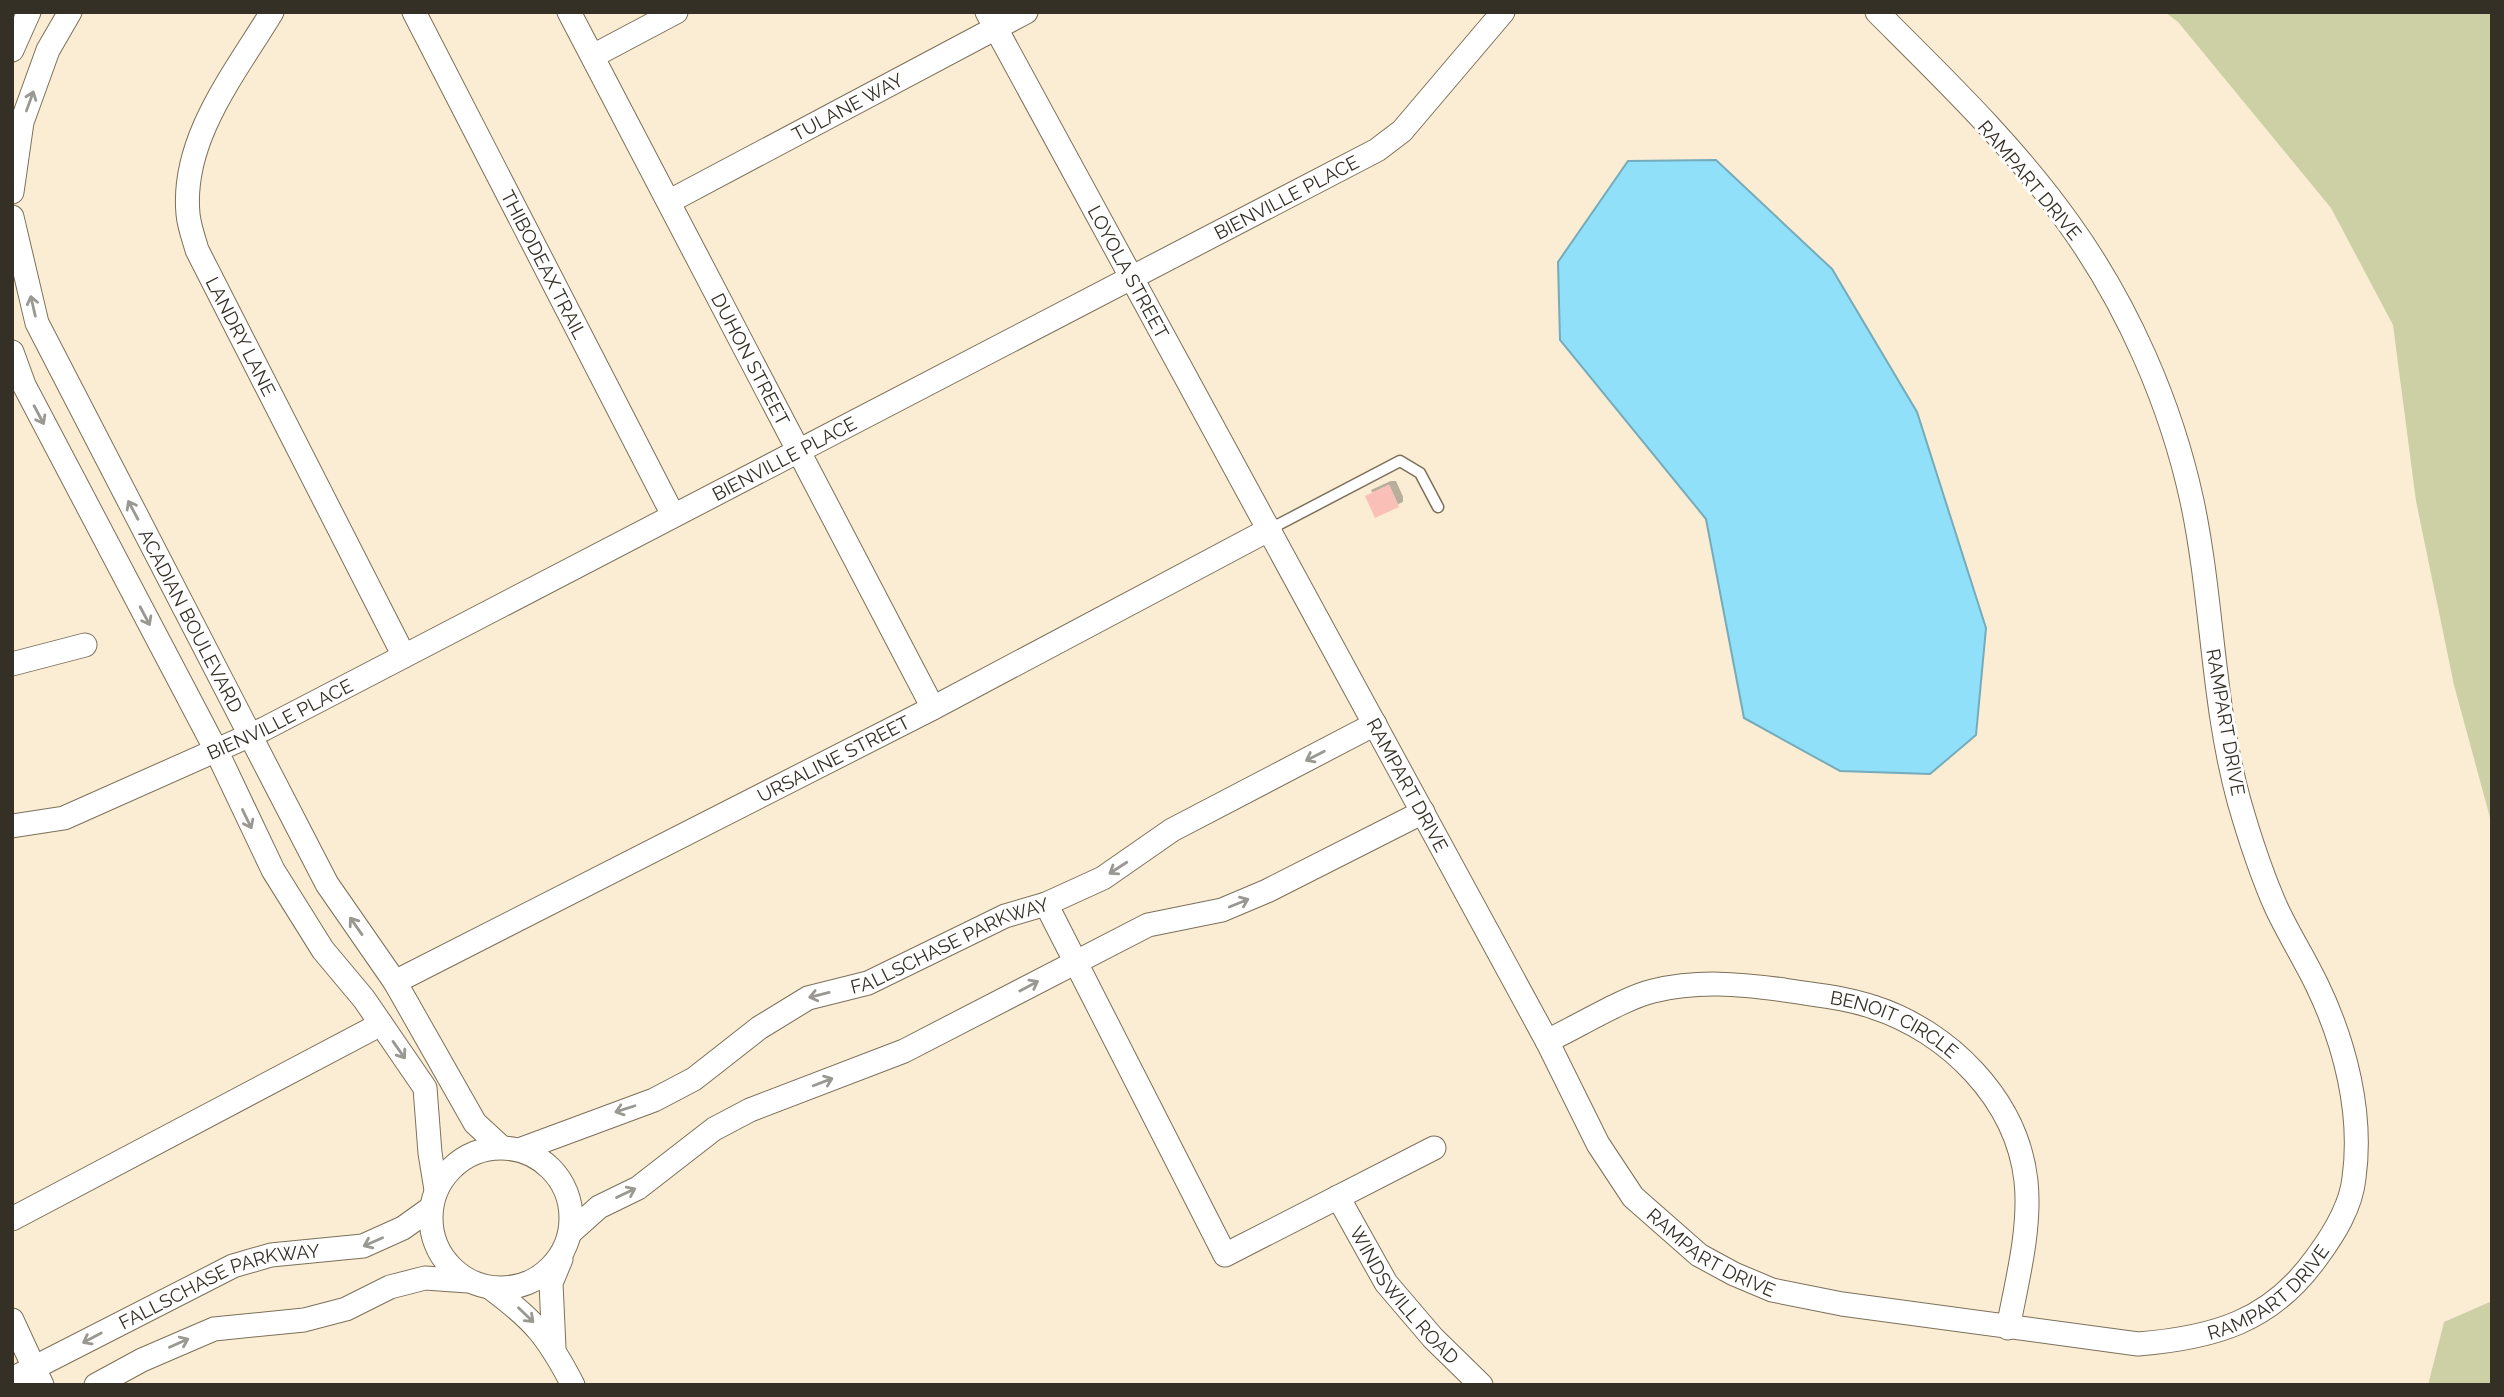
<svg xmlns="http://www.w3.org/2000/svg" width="2504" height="1397" font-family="Raleway,sans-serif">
	<defs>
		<filter id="shadow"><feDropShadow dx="6" dy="-6" stdDeviation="0" flood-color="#0004"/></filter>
	</defs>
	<rect width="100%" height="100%" fill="#faedd4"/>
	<path fill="#cdd0a5" d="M2165 12H2492V825L2454 685 2416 501 2393 325 2331 208 2178 22Z
		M2492 1301V1385H2428L2444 1322Z"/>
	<path fill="#90e0f9" stroke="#75abba" stroke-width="2" d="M1716 160 1832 269 1917 412 1986 628 1976 735 1930 774 1840 771 1744 718 1706 519 1560 340 1558 262 1628 161Z"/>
	<path fill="#fac0b8" filter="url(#shadow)" d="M1389 485 1399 507 1375 518 1365 496Z"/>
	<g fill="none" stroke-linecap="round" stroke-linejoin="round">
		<defs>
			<path id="service" d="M1270 529 1400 461 1420 473 1438 507"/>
			<g id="minor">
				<path id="s1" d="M272 12C235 73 181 139 188 214 189 226 194 239 197 250L404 656"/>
				<path id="s2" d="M414 12 673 515"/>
				<path id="s3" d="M569 12 933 708"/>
				<path id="s4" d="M987 12 1547 1041 1598 1144 1633 1197 1699 1255 1734 1274 1772 1290 1842 1304 2138 1344C2213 1338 2271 1322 2317 1257 2334 1234 2351 1207 2354 1178 2363 1113 2345 1043 2317 985 2304 958 2288 933 2276 907 2261 873 2249 836 2239 801 2212 703 2213 600 2192 501 2171 404 2128 306 2070 225 2015 147 1944 79 1877 12"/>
				<path d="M12 50 29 12"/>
				<path d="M593 56 676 12"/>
				<path d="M12 192 22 122 48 50 70 12"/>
				<path id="s5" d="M670 201 1026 12"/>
				<path id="s6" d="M12 217 37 323 327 884 395 982 475 1123 501 1147"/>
				<path d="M12 352 24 385 216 750 273 870 323 950 364 999 425 1088 430 1153 436 1190"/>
				<path d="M12 664 85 645"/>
				<path id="s7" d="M12 826 64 818 264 729 1377 150 1402 131 1503 12"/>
				<path d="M1046 904 1225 1255 1434 1148"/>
				<path id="s8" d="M395 982 933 708 1270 529"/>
				<path id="s9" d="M1547 1041C1575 1028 1626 997 1653 991 1698 980 1739 984 1784 990 1814 995 1844 997 1873 1007 1948 1031 2017 1099 2026 1181 2031 1228 2017 1281 2008 1328"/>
				<circle cx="501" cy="1218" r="70"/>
				<path id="s10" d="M519 1150 654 1100 694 1079 759 1028 808 998 868 983 1005 916 1046 904 1103 878 1172 830 1375 724"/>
				<path id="s11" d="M1338 1197 1386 1283 1433 1338 1481 1385"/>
				<path d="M12 1219 381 1024"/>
				<path d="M571 1232 599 1207 638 1188 714 1129 750 1110 904 1051 1148 925 1222 910 1267 891 1423 812"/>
				<path d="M492 1289C535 1321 548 1337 573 1385"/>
				<path d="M12 1320 42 1385"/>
				<path d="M554 1348 551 1283 561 1259"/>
				<path id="s12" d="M12 1379 233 1266 271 1255 363 1246 403 1228 431 1208"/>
				<path d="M96 1385 142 1360 214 1329 304 1320 346 1309 390 1287 425 1278 468 1281"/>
			</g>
		</defs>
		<use href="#service" stroke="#7c705a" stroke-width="13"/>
		<use href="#minor" stroke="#7c705a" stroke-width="25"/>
		<use href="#service" stroke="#fff" stroke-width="10"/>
		<use href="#minor" stroke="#fff" stroke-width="23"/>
	</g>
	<defs><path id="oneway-shaft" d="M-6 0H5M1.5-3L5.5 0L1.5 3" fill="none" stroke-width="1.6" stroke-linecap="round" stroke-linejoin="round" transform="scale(1.75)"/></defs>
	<g stroke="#9a9892">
		<use href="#oneway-shaft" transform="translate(30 101) rotate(-70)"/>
		<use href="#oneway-shaft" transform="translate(33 306) rotate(-103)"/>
		<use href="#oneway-shaft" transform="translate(39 415) rotate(62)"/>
		<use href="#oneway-shaft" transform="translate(133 510) rotate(-118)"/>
		<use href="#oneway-shaft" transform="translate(145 616) rotate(62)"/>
		<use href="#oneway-shaft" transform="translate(1315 756) rotate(153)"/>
		<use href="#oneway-shaft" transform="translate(247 819) rotate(64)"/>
		<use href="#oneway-shaft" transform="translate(1118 868) rotate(147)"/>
		<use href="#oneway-shaft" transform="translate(1239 903) rotate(-22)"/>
		<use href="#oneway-shaft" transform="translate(356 926) rotate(-125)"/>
		<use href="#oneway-shaft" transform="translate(1029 986) rotate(-28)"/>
		<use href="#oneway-shaft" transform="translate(819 995) rotate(166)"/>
		<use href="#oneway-shaft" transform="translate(399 1050) rotate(55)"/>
		<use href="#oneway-shaft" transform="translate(823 1082) rotate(-21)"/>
		<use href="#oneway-shaft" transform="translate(625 1109) rotate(162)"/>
		<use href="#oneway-shaft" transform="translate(626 1193) rotate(-25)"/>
		<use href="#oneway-shaft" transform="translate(373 1242) rotate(156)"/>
		<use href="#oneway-shaft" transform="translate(526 1315) rotate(44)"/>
		<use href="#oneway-shaft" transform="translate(92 1338) rotate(152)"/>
		<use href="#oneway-shaft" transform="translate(179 1343) rotate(-24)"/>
	</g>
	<g text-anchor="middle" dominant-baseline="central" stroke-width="6" stroke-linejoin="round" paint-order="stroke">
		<g font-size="19" fill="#353026" stroke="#fff">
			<text stroke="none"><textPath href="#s5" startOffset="201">TULANE WAY</textPath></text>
			<text transform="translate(2030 180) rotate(50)">RAMPART DRIVE</text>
			<text stroke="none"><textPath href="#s7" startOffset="1424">BIENVILLE PLACE</textPath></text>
			<text stroke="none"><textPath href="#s2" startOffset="284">THIBODEAX TRAIL</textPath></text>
			<text stroke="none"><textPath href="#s4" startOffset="296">LOYOLA STREET</textPath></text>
			<text stroke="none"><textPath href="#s1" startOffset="357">LANDRY LANE</textPath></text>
			<text stroke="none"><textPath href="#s3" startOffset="392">DUHON STREET</textPath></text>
			<text stroke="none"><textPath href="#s7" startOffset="858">BIENVILLE PLACE</textPath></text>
			<text stroke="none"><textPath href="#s6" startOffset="444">ACADIAN BOULEVARD</textPath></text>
			<text stroke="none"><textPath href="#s7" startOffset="290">BIENVILLE PLACE</textPath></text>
			<text transform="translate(2226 722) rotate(80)">RAMPART DRIVE</text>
			<text stroke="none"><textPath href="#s8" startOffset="492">URSALINE STREET</textPath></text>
			<text stroke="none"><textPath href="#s4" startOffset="880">RAMPART DRIVE</textPath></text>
			<text stroke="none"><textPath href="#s10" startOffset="481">FALLSCHASE PARKWAY</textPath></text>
			<text stroke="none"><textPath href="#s9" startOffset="366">BENOIT CIRCLE</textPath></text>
			<text stroke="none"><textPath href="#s4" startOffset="1447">RAMPART DRIVE</textPath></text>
			<text stroke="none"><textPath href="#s12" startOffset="229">FALLSCHASE PARKWAY</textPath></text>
			<text stroke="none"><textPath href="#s4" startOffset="2034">RAMPART DRIVE</textPath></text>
			<text stroke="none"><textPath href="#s11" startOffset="119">WINDSWILL ROAD</textPath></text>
		</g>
	</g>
	<rect width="2504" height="1397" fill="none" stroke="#353026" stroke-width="28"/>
</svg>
